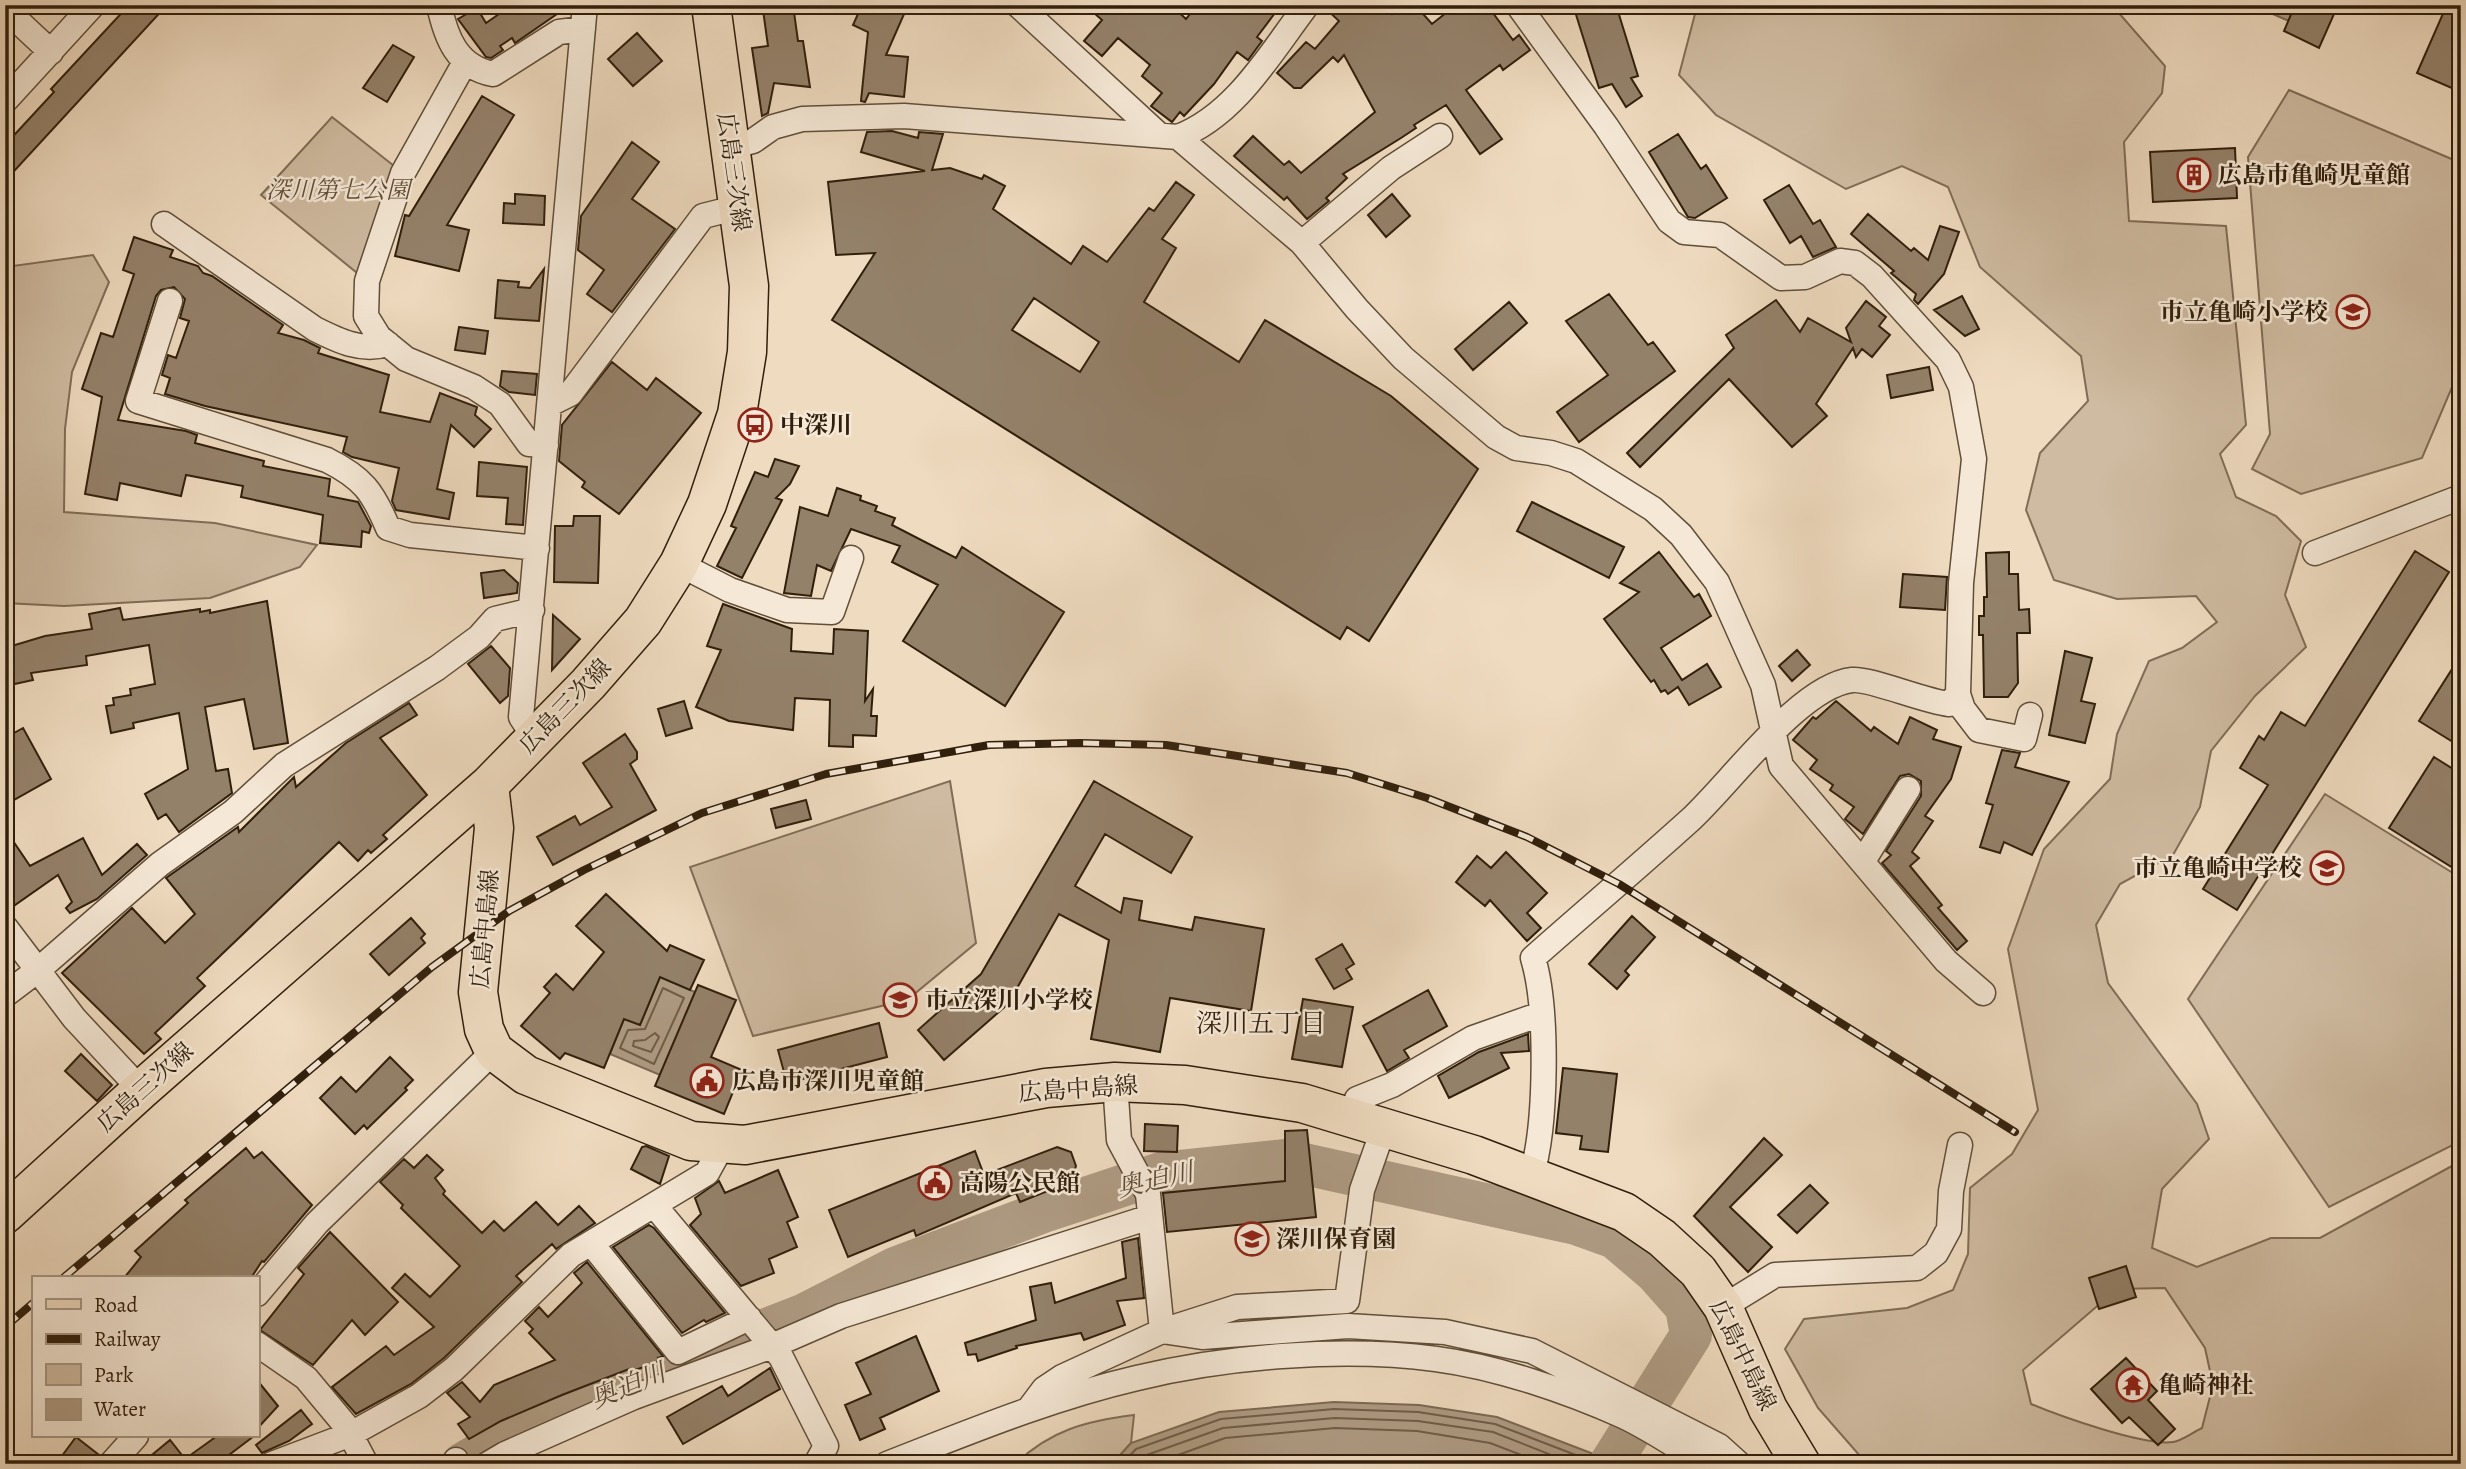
<svg xmlns="http://www.w3.org/2000/svg" width="2466" height="1469" font-family="Alegreya,'Noto Serif JP',serif">
	<rect width="100%" height="100%" fill="#efdbc0"/>
	<filter id="stains"><feTurbulence type="fractalNoise" baseFrequency=".00286" numOctaves="4"/><feColorMatrix values="0 0 0 0 .2 0 0 0 0 .09 0 0 0 0 .02 0 0 0 .5 -.17"/></filter>
	<radialGradient id="worn" r=".72"><stop offset=".6" stop-color="#630" stop-opacity="0"/><stop offset="1" stop-color="#630" stop-opacity=".3"/></radialGradient>
	<path fill="#cfbba1" stroke="#806d56" stroke-width="2" fill-rule="evenodd" d="M1692 5H2112L2165 66 2162 93 2124 142 2129 221 2226 226 2246 425 2220 454 2236 497 2276 516 2301 541 2285 595 2306 647 2255 696 2211 751 2200 807 2173 855 2120 884 2096 925 2108 983 2197 1104 2209 1139 2162 1189 2152 1248 2197 1267 2271 1238H2320L2461 1161V1464H1867L1818 1408 1785 1349 1804 1319 1907 1308 1953 1290 1968 1254 1970 1188 2012 1154 2038 1110 2008 949 2044 849 2110 779 2117 734 2149 661 2182 648 2217 622 2196 596 2117 599 2054 580 2026 510 2040 453 2088 401 2081 356 1980 267 1948 187 1902 166 1846 189 1716 115 1679 75 1695 14ZM2165 1288 2205 1348 2213 1385 2202 1428C2193 1432 2182 1441 2173 1442 2143 1446 2060 1416 2031 1404L2023 1370 2117 1289Z
		M2289 90 2461 163V366L2422 458 2301 494 2252 469 2270 434 2248 157Z
		M332 117 403 173 367 281 261 195Z
		M93 255 109 282 72 372 65 429 64 512 215 523 317 545 300 567 210 598 64 606 5 603V267Z
		M950 781 976 943 907 1000 753 1036 690 867Z
		M2325 794 2461 878V1141L2329 1207 2188 999Z
		M1134 1415 1131 1443 1112 1464H1015C1051 1430 1086 1421 1134 1415Z"/>
	<path fill="#ae9b83" stroke="#7c6953" stroke-width="2" d="M2252 5H2295L2289 21Z
		M660 977 695 992 660 1075 610 1054 624 1019 640 1025Z
		M1334 1402 1419 1405 1497 1417 1604 1458 1609 1448 1634 1461 1633 1464H1112L1131 1443 1219 1412Z"/>
	<g fill="none" stroke-linecap="round" stroke-linejoin="round">
		<path stroke="#705d48" stroke-width="2" d="M663 988 684 998 654 1064 620 1048 628 1030 645 1029Z
			M655 1033 659 1037 651 1052 633 1046 634 1041 645 1040Z
			M1122 1464 1136 1449 1221 1419 1334 1409 1418 1412 1495 1424 1599 1464
			M1134 1464 1141 1457 1223 1428 1335 1418 1418 1421 1493 1432 1574 1464
			M1153 1464 1225 1438 1335 1428 1417 1431 1490 1443 1545 1464"/>
		<path stroke="#ae9b83" stroke-width="42" d="M462 1464 514 1433 632 1382 805 1314 895 1268 1043 1212 1161 1173 1286 1160 1576 1224 1615 1238 1656 1273 1686 1307 1691 1335 1610 1464"/>
	</g>
	<path fill="#94816a" stroke="#311f0c" stroke-width="2" fill-rule="evenodd" d="M129 5H167L5 181V145L54 92 51 89Z
		M512 5H570L515 43 512 38 500 46 503 50 491 58 486 57 458 19 477 8 486 23Z
		M793 5 798 41H803L810 87 774 83 768 113 762 116 752 48 768 46 763 10Z
		M862 5H908L886 55 908 57 904 97 869 93 865 102 861 101 868 32 853 25Z
		M1085 5H1171L1186 19 1197 5H1281L1257 37 1262 41 1248 60 1237 52 1214 84 1184 116 1180 112 1172 122 1151 106 1162 93 1142 76 1150 65 1118 38 1102 56 1084 41 1102 20Z
		M1322 5H1383L1392 14 1401 5H1415L1432 24 1456 5H1487L1513 40 1519 35 1530 50 1503 70 1500 65 1466 90 1502 139 1480 154 1446 105 1414 125 1416 128 1401 138 1343 174 1347 178 1326 198 1329 201 1307 219 1287 197 1284 200 1234 156 1253 136 1284 165 1289 161 1301 173 1375 112 1344 55 1338 62 1333 57 1301 88H1294L1277 73 1306 42 1315 49 1339 21Z
		M1573 5H1616L1638 76 1631 78 1642 96 1626 107 1612 84 1599 88Z
		M2295 5H2338L2319 48 2284 31Z
		M2445 9 2461 16V92L2417 73Z
		M637 33 662 61 633 86 608 59Z
		M393 45 414 57 387 102 363 88Z
		M482 96 514 115 447 225 469 230 459 271 395 256 405 215 409 216Z
		M892 131 918 138 919 132 943 134 932 170 950 168 982 179 984 175 1005 186 993 209 1071 264 1083 246 1107 262 1149 208 1154 211 1176 182 1194 195 1162 239 1176 248 1144 302 1239 362 1265 320 1391 396 1478 469 1369 641 1347 627 1340 639 832 320 875 253 836 255 828 182 925 171 861 152 867 132ZM1034 298 1099 342 1080 372 1012 330Z
		M1678 134 1701 169 1706 165 1727 198 1695 218 1688 217 1649 152Z
		M632 142 659 162 632 199 675 229 612 312 587 294 604 270 578 250 581 216Z
		M2235 148 2237 198 2153 202 2150 152Z
		M1789 185 1813 224 1820 220 1836 247 1813 257 1801 236 1790 243 1764 200Z
		M515 194 545 196 544 225 503 223 504 203 515 204Z
		M1392 194 1410 216 1386 237 1368 215Z
		M1868 214 1911 251 1914 248 1928 260 1940 226 1959 232 1944 274 1918 304 1914 300 1916 294 1891 273 1894 271 1851 234Z
		M134 237 173 250 170 257 198 266 203 273 212 276 283 325 278 333 304 340 320 348 318 353 389 375 380 412 430 422 440 393 477 407 475 415 491 429 474 447 451 425 437 489 454 493 449 519 396 510 392 501 399 468 352 457 343 452 347 437 205 406 165 394 170 378 162 375 168 355 176 358 189 321 180 318 185 299 174 287 161 290 156 296 118 420 186 431 197 435 195 443 264 461 263 466 330 479 328 496 358 502 371 526 369 533 362 531 361 547 320 543 323 515 241 497 243 486 186 475 181 496 120 483 117 500 85 494 102 397 82 389 101 333 113 337 134 274 123 270Z
		M544 269 539 321 495 318 498 280 519 282 518 287 530 288Z
		M1609 294 1648 345 1653 342 1675 371 1579 442 1557 412 1608 375 1566 321Z
		M1962 296 1979 329 1965 336 1934 310Z
		M1776 300 1800 332 1808 318 1851 342 1846 328 1866 301 1886 317 1879 326 1890 335 1872 357 1862 349 1856 357 1853 348 1816 404 1827 416 1792 447 1729 379 1640 467 1627 453 1734 348 1726 335Z
		M1509 302 1527 323 1473 370 1455 349Z
		M459 327 488 331 485 354 455 350Z
		M612 362 647 390 656 378 701 413 619 514 582 487 585 482 559 461 562 425Z
		M1929 367 1933 390 1891 398 1887 375Z
		M502 371 537 374 535 395 509 392 500 386Z
		M775 459 799 466 790 484 776 498 782 500 742 578 717 566 736 528 731 526 755 472 768 477Z
		M479 462 527 467 523 525 506 524 508 498 477 496Z
		M837 488 861 496 860 500 877 506 875 511 895 518 892 525 956 558 962 547 1064 612 1005 706 903 641 938 585 892 562 900 546 851 529 831 571 817 565 811 596 784 593 800 507 828 516Z
		M1532 502 1624 547 1609 578 1517 531Z
		M574 516H600L598 583 554 582 555 526H573Z
		M2415 551 2449 572 2237 910 2203 889 2268 785 2240 768 2259 736 2264 740 2281 712 2305 726Z
		M1659 552 1694 597 1699 594 1711 616 1661 648 1682 680 1707 664 1721 687 1689 705 1678 687 1668 694 1665 690 1661 692 1654 680 1651 682 1604 619 1639 592 1620 583Z
		M2009 552V574H2018L2019 610 2029 609 2030 633H2017L2018 683 2008 697H1984L1983 635H1979V616H1984V597H1987L1986 553Z
		M504 570 518 583 517 593 484 598 481 573Z
		M1903 574 1947 577 1945 610 1900 607Z
		M267 601 288 743 254 749 244 699 205 707 216 771 228 769 232 793 179 832 166 814 158 819 145 794 188 769 179 713 133 723 134 728 111 733 106 706 114 705 113 698 131 695 130 689 155 684 149 645 86 656 87 665 31 673 33 680 10 685 5 648 45 636 92 629 89 614 120 608 123 620 200 609V612L210 610V613Z
		M723 604 792 629 791 651 833 654 834 629 868 631 865 701 873 689 871 716H877L876 736 853 735V747L829 746 830 700 795 698 793 730 729 721 696 707 721 650 707 646Z
		M553 615 580 639 552 670Z
		M491 646 510 668 508 696 500 703 468 664Z
		M1797 650 1810 665 1792 681 1779 666Z
		M2065 651 2092 658 2081 701 2095 704 2085 743 2049 735Z
		M2461 655V747L2419 721Z
		M684 701 692 728 666 736 658 709Z
		M1836 701 1871 731 1874 727 1898 744 1910 717 1937 730 1933 739 1961 747 1951 779 1925 816 1933 821 1912 852 1919 858 1910 866 1942 905 1938 908 1967 941 1957 950 1882 863 1891 855 1886 851 1921 796V781L1909 774 1900 776 1863 834 1845 819 1854 807 1830 790 1833 785 1810 769 1817 760 1793 740 1813 717 1816 719Z
		M409 703 417 715 380 738 427 795 383 835 387 839 371 853 368 850 358 861 339 842 197 978 205 986 155 1033 161 1039 144 1054 62 973 132 908 165 943 195 914 166 878 238 827 239 832 294 777 296 787 346 743Z
		M23 728 51 779 5 805V738Z
		M625 734 637 752V759L630 764 656 810 553 865 537 837 575 816 580 825 612 807 583 763Z
		M2002 750 2020 753 2015 767 2069 782 2032 855 2004 842 2000 853 1980 847 1993 805 1986 803Z
		M2434 757 2461 774V873L2389 828Z
		M1094 781 1192 837 1171 873 1105 834 1075 886 1121 913 1124 898 1142 901 1139 920 1192 930 1195 917 1264 929 1251 1011 1170 998 1160 1052 1091 1039 1109 940 1059 914 1008 1004 944 1060 918 1030 981 974Z
		M806 800 811 819 776 828 771 809Z
		M5 829 30 866 83 838 102 875 137 844 147 855 97 899 70 913 66 908 72 902 58 875 5 912Z
		M1506 852 1547 893 1527 913 1541 928 1527 941 1490 900 1485 906 1456 882 1477 856 1491 868Z
		M606 894 667 951 670 945 704 960 690 990 660 977 640 1025 624 1019 604 1068 565 1053 560 1059 521 1026 550 993 544 987 556 974 573 990 604 952 576 926Z
		M1632 916 1655 937 1625 971 1629 975 1617 989 1589 964Z
		M411 918 425 934 421 938 425 943 389 975 370 954Z
		M1342 944 1354 964 1346 969 1352 979 1334 989 1316 959Z
		M698 985 736 1000 711 1057 742 1070 724 1114 655 1086Z
		M1428 990 1447 1026 1404 1050 1409 1058 1387 1071 1363 1026Z
		M1303 999 1353 1007 1342 1067 1292 1059Z
		M879 1023 887 1057 787 1083 778 1050Z
		M1528 1034 1529 1051 1501 1053 1509 1068 1449 1098 1438 1076 1479 1052Z
		M81 1054 112 1085 97 1101 65 1071Z
		M390 1057 413 1080 405 1088 407 1090 367 1129 364 1125 355 1134 320 1098 341 1077 356 1092Z
		M1563 1068 1617 1074 1608 1152 1580 1149 1582 1136 1556 1133Z
		M1145 1124 1178 1126 1177 1152 1144 1151Z
		M1307 1130 1316 1217 1167 1232 1163 1193 1285 1181V1131Z
		M1764 1138 1782 1155 1730 1207 1772 1247 1748 1272 1694 1216Z
		M646 1146 669 1156 660 1184 631 1169 642 1147Z
		M1057 1147 1071 1152 1076 1166 1071 1180 1065 1184 1020 1202 1016 1193 916 1236 914 1230 848 1257 829 1210 975 1151 984 1175Z
		M246 1148 254 1158 262 1152 312 1205 264 1262 262 1261 251 1278H124L141 1257 135 1251 188 1203 185 1200Z
		M427 1155 443 1170 435 1178 445 1191 443 1194 482 1233 494 1221 504 1231 536 1202 558 1225 579 1206 595 1223 556 1249 552 1244 516 1276 522 1282 444 1358 411 1384 356 1414 332 1387 386 1346 394 1355 434 1327 392 1288 405 1274 430 1297 460 1266 401 1208 403 1205 380 1182 404 1159 414 1168Z
		M778 1170 798 1217 787 1222 797 1247 769 1259 774 1273 741 1286 690 1225 701 1214 695 1198 719 1181 725 1193Z
		M1810 1185 1828 1203 1797 1233 1778 1215Z
		M649 1225 654 1228 725 1313 706 1322 704 1320 682 1333 613 1247Z
		M330 1232 398 1302 365 1335 352 1320 313 1365 260 1330 304 1274 298 1268Z
		M1138 1238 1144 1298 1117 1301 1125 1325 1084 1340 1081 1333 1016 1346 1017 1348 978 1361 976 1354 968 1355 965 1343 1036 1320 1030 1287 1051 1283 1055 1303 1126 1278 1122 1242Z
		M587 1262 663 1356 658 1358 660 1361 630 1372 629 1369 562 1395 501 1421 469 1439 458 1424 470 1417 447 1393 462 1382 480 1402 494 1385 555 1360 529 1333 533 1329 525 1321 539 1307 548 1317 582 1283 574 1273Z
		M2126 1266 2136 1297 2099 1309 2089 1278Z
		M916 1336 939 1391 880 1418 885 1429 860 1440 845 1405 871 1394 856 1363Z
		M2126 1358 2157 1391 2148 1400 2175 1429 2158 1445 2129 1417 2122 1423 2091 1389Z
		M770 1368 780 1389 683 1444 667 1417 722 1386 728 1396Z
		M257 1380 278 1406 257 1429Z
		M301 1410 312 1424 289 1441 262 1453 256 1445Z
		M217 1436H254L217 1464H141L170 1440 185 1459Z
		M76 1437 99 1455 97 1464H56Z"/>
	<g fill="none" stroke-linecap="round" stroke-linejoin="round">
		<defs>
			<path id="minor" d="M439 5C446 38 457 67 493 74L559 32 583 29
				M1018 5 1159 135
				M1518 5 1606 126 1669 221 1684 232 1720 235 1781 278 1805 277 1840 261 1855 263 1872 276 1948 360 1961 387 1974 459 1961 583 1958 694 1949 704C1923 701 1870 678 1852 680 1799 686 1730 784 1689 821 1638 867 1585 912 1533 958 1548 1008 1547 1126 1531 1177
				M5 9 51 52
				M465 62 403 173 367 281 366 316 379 337 406 359 474 387 500 404 529 444 546 445
				M5 101 93 5
				M1178 137 1302 243 1357 309 1403 358 1496 437 1516 448 1551 453 1576 461 1653 509 1681 535 1717 582 1763 685 1781 766 1946 961 1983 993
				M731 147 753 141 773 127 802 119 904 116 1178 137C1236 115 1271 52 1307 5
				M164 224 315 329C339 341 361 352 388 344
				M1302 243 1391 168 1440 136
				M170 301 138 401 327 460C363 478 373 492 388 528L410 535 537 548
				M550 404 570 394 703 216 739 207
				M2315 553 2461 497
				M679 564 730 590 787 610 832 612 851 558
				M1958 694 1963 709 1979 730 2024 739 2030 715
				M534 737 521 717 585 5
				M1863 861 1908 789
				M5 927 74 1018 141 1090
				M5 995 38 970 160 864 233 812 284 765 437 668 479 637 495 619 532 610
				M1115 1082 1119 1140 1148 1194 1162 1331 1202 1337 1348 1326 1445 1332 1532 1351 1719 1446 1739 1464
				M1350 1117 1357 1099 1392 1085 1473 1038 1541 1014
				M654 1205 781 1357 826 1446 816 1464
				M591 1243 678 1352 749 1318
				M257 1294 317 1223 494 1051
				M1723 1307 1775 1275 1917 1268 1936 1253 1949 1229 1951 1191 1960 1145
				M257 1344 306 1378 346 1426 366 1464
				M1029 1409 1044 1389 1062 1377 1162 1331 1237 1307 1347 1301 1362 1190 1384 1127
				M456 1460 458 1464
				M111 1464 136 1436
				M272 1464 351 1434 419 1396 454 1369 571 1255 707 1173 723 1144
				M488 1464 505 1454 634 1397 772 1346 841 1316 1150 1217
				M887 1464C969 1432 1051 1398 1137 1378 1229 1356 1343 1347 1436 1359 1497 1367 1567 1391 1623 1416 1651 1429 1678 1448 1705 1464"/>
			<path id="primary" d="M489 785 494 828 478 992 484 1029 494 1051 526 1075 691 1141 745 1145 1046 1088 1115 1082 1185 1085 1302 1103 1474 1155 1624 1212 1662 1238 1698 1271 1723 1307 1768 1409 1801 1464
				M5 1214 141 1090 489 785 588 684 643 621 679 564 707 504 737 414 747 352 749 286 711 5"/>
		</defs>
		<use href="#minor" stroke="#604e39" stroke-width="27"/>
		<use href="#primary" stroke="#311f0c" stroke-width="41"/>
		<use href="#minor" stroke="#f5e8d6" stroke-width="24"/>
		<use href="#primary" stroke="#efdbc0" stroke-width="38"/>
		<defs>
			<path id="rail" d="M63 1278 432 967 509 911 584 870 702 813 826 774 989 745 1080 743 1166 745 1347 773 1427 798 1527 837 1619 884 2015 1132
				M5 1327 33 1303"/>
		</defs>
		<use href="#rail" stroke="#311f0c" stroke-width="8"/>
		<use href="#rail" stroke="#f5e8d6" stroke-width="5" stroke-dasharray="16" stroke-linecap="butt"/>
	</g>
	<defs>
		<symbol id="building-ring" viewBox="-11 -11 22 22"><circle r="9.5" fill="#f5e8d6" stroke="#8f2418" stroke-width="1.5"/><path d="M-4-6H4V6H1V3H-1V6H-4ZM-2.5-4.3h1.7v1.8h-1.7ZM.8-4.3h1.7v1.8H.8ZM-2.5-1h1.7V.8h-1.7ZM.8-1h1.7V.8H.8Z" fill="#8f2418"/></symbol>
		<symbol id="school-ring" viewBox="-11 -11 22 22"><circle r="9.5" fill="#f5e8d6" stroke="#8f2418" stroke-width="1.5"/><path d="M0-5L7-2L0 1L-7-2ZM-4 1L0 2.5L4 1V4Q0 6-4 4Z" fill="#8f2418"/></symbol>
		<symbol id="bus-ring" viewBox="-11 -11 22 22"><circle r="9.5" fill="#f5e8d6" stroke="#8f2418" stroke-width="1.5"/><path d="M-5-6H5V4H4V6H2V4H-2V6H-4V4H-5ZM-3.5-4V0h7V-4ZM-3.5 1.2v1.5H-2V1.2ZM2 1.2v1.5H3.5V1.2Z" fill="#8f2418"/></symbol>
		<symbol id="civic-ring" viewBox="-11 -11 22 22"><circle r="9.5" fill="#f5e8d6" stroke="#8f2418" stroke-width="1.5"/><path d="M-.6-6.5H3V-4.5H.6V-3L4-1V1h2V6H-6V1h2V-1L-.6-3ZM-1.2 2.5V6h2.4V2.5Z" fill="#8f2418"/></symbol>
		<symbol id="temple-ring" viewBox="-11 -11 22 22"><circle r="9.5" fill="#f5e8d6" stroke="#8f2418" stroke-width="1.5"/><path d="M0-6L5-2H3V0L6.5 2.5H4V6H1.5V3h-3V6H-4V2.5H-6.5L-3 0V-2H-5Z" fill="#8f2418"/></symbol>
	</defs>
	<g fill-rule="evenodd">
		<use href="#building-ring" x="2175" y="156" width="38" height="38"/>
		<use href="#school-ring" x="2334" y="293" width="38" height="38"/>
		<use href="#bus-ring" x="736" y="406" width="38" height="38"/>
		<use href="#school-ring" x="2308" y="849" width="38" height="38"/>
		<use href="#school-ring" x="881" y="981" width="38" height="38"/>
		<use href="#civic-ring" x="688" y="1062" width="38" height="38"/>
		<use href="#civic-ring" x="916" y="1164" width="38" height="38"/>
		<use href="#school-ring" x="1233" y="1220" width="38" height="38"/>
		<use href="#temple-ring" x="2114" y="1366" width="38" height="38"/>
	</g>
	<g text-anchor="middle" dominant-baseline="central" stroke-width="5" stroke-linejoin="round" paint-order="stroke">
		<g font-size="24" fill="#311f0c" stroke="#f5e8d6">
			<text transform="translate(734 172) rotate(82)">広島三次線</text>
			<text transform="translate(565 706) rotate(-46)">広島三次線</text>
			<text transform="translate(485 929) rotate(-85)">広島中島線</text>
			<text transform="translate(145 1087) rotate(-42)">広島三次線</text>
			<text transform="translate(1078 1089) rotate(-4)">広島中島線</text>
			<text transform="translate(1743 1355) rotate(64)">広島中島線</text>
		</g>
		<g font-size="24" font-weight="bold" fill="#311f0c" stroke="#f5e8d6" text-anchor="start">
			<text x="2218" y="175">広島市亀崎児童館</text>
			<text x="2328" y="312" text-anchor="end">市立亀崎小学校</text>
			<text x="780" y="425">中深川</text>
			<text x="2302" y="868" text-anchor="end">市立亀崎中学校</text>
			<text x="925" y="1000">市立深川小学校</text>
			<text x="732" y="1081">広島市深川児童館</text>
			<text x="960" y="1183">高陽公民館</text>
			<text x="1276" y="1239">深川保育園</text>
			<text x="2158" y="1385">亀崎神社</text>
		</g>
		<g font-size="24" font-style="italic" fill="#604e39" stroke="#f5e8d6">
			<text x="338" y="190">深川第七公園</text>
		</g>
		<g font-size="26" fill="#311f0c" stroke="#f5e8d6">
			<text x="1261" y="1023">深川五丁目</text>
		</g>
		<g font-size="26" font-style="italic" fill="#5d4a36" stroke="#f5e8d6">
			<text transform="translate(1155 1180) rotate(-13)">奥迫川</text>
			<text transform="translate(628 1386) rotate(-22)">奥迫川</text>
		</g>
	</g>
	<rect width="2466" height="1469" fill="none" stroke="#efdbc0" stroke-width="28"/>
	<rect x="7" y="7" width="2452" height="1455" fill="none" stroke="#311f0c" stroke-width="3.5"/>
	<rect x="14" y="14" width="2438" height="1441" fill="none" stroke="#311f0c" stroke-width="2"/>
	<rect x="32" y="1276" width="228" height="161" fill="#f5e8d6" stroke="#a79885" stroke-width="2"/>
	<rect x="46" y="1299" width="35" height="10" fill="#efdbc0" stroke="#a79885" stroke-width="2"/>
	<text x="94" y="1312" font-size="21" fill="#311f0c">Road</text>
	<rect x="46" y="1334" width="35" height="10" fill="#311f0c" stroke="#a79885" stroke-width="2"/>
	<text x="94" y="1346" font-size="21" fill="#311f0c">Railway</text>
	<rect x="46" y="1364" width="35" height="21" fill="#cfbba1" stroke="#a79885" stroke-width="2"/>
	<text x="94" y="1382" font-size="21" fill="#311f0c">Park</text>
	<rect x="46" y="1399" width="35" height="21" fill="#ae9b83" stroke="#a79885" stroke-width="2"/>
	<text x="94" y="1416" font-size="21" fill="#311f0c">Water</text>
	<rect width="100%" height="100%" filter="url(#stains)"/>
	<rect width="100%" height="100%" fill="url(#worn)"/>
</svg>
